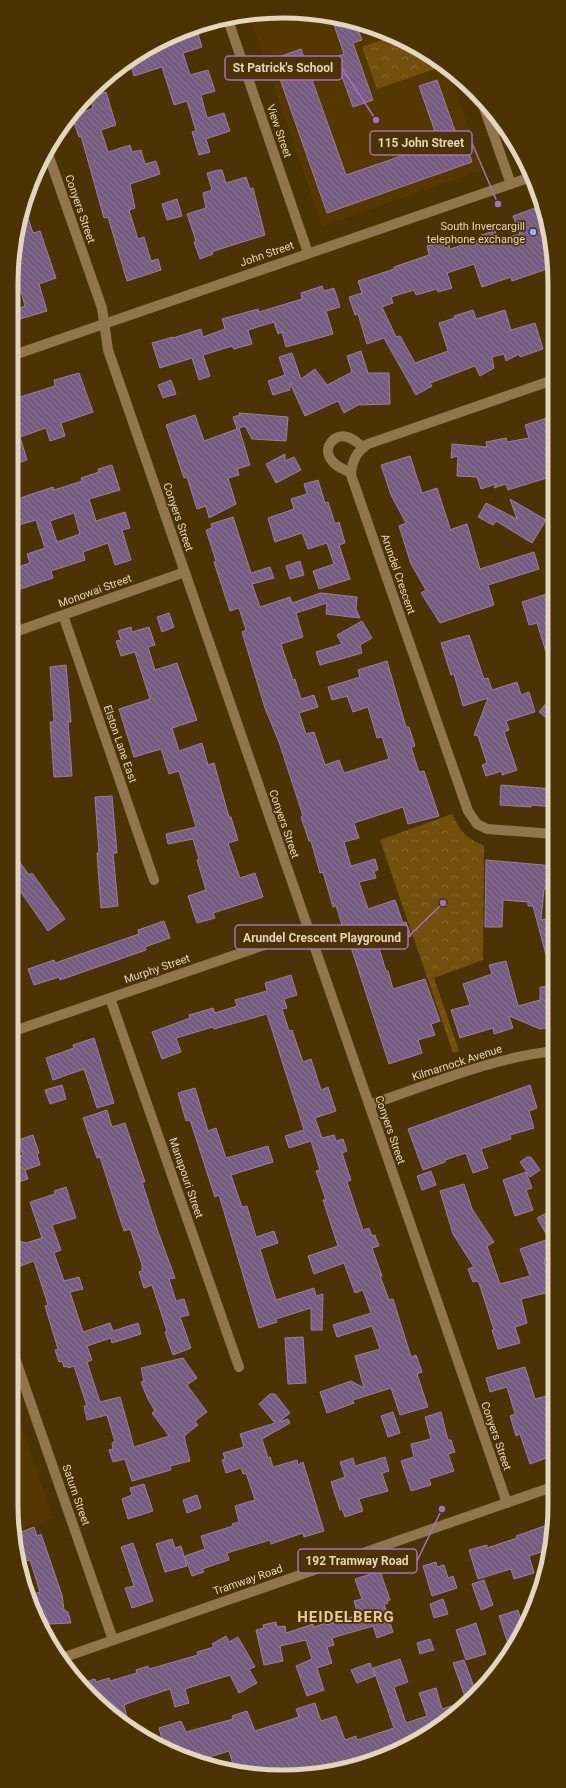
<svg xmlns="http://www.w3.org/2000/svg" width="566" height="1788" font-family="Roboto,sans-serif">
	<defs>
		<pattern id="forest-crowns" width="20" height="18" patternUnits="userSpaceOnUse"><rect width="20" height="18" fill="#724f0c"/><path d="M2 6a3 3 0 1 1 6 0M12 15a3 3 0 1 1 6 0" fill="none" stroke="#86672e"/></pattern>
		<pattern id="building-back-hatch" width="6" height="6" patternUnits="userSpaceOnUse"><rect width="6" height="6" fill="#775b81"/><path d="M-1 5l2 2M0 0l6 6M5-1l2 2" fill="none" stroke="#8a7291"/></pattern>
	</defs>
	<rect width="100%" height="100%" fill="#4b3306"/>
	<path fill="#553800" d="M283 11 336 16 419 47 449 70 483 170 322 226 249 14Z
		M16 1411 53 1518 16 1531Z"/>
	<path fill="url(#forest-crowns)" d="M391 37 419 47 443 66 377 89 362 47Z
		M452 814C460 832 466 837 484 846L483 960 434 978 459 1051 453 1053 380 840Z"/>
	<path fill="url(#building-back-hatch)" stroke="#9b7da5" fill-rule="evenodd" d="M331 16 356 24 362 40 353 43 373 100 353 107 335 57 344 54Z
		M196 27 202 47 183 53 190 75 208 70 215 91 201 95 207 118 224 113 230 131 206 139 210 152 199 155 192 132 196 131 187 101 174 105 162 67 134 76 129 59 144 50 156 47 155 45 179 32Z
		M301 49 346 175 439 143 419 86 437 80 457 136 463 134 472 162 327 213 273 59Z
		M106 92 116 125 101 130 108 152 130 145 132 152 141 150 145 164 156 161 160 174 130 184 135 208 129 210 138 239 144 237 151 261 158 259 161 270 127 281 108 217 104 218 81 136 79 137 72 117 93 108 90 97Z
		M218 170H222L226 183 246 177 250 189 253 188 265 235 217 250 212 252 213 254 200 259 194 242 196 241 187 214 206 208 203 193 212 190 207 173Z
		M177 199 182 216 167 220 162 204Z
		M24 206 33 233 40 231 56 278 39 284 47 311 20 319 17 309 25 306 17 276 12 278 13 266 23 263 15 241 16 230Z
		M538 207 553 248V267L512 281 511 277 482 287 474 264 447 273 452 288 438 292 437 289 416 295 414 290 391 297 393 303 382 307 396 337 400 336 415 363 448 351 439 323 455 318 454 316 473 310 476 319 505 310 511 330 535 323 543 349 520 357 519 354 506 361 504 354 492 357 494 368 480 376 475 366 430 383 432 386 416 395 384 338 367 344 358 314 355 315 349 297 362 293 358 281 394 269V267L429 255 427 246 447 240 450 249 482 239 481 235 495 231 498 240 520 234 513 216Z
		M322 286 324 291 334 288 340 307 326 311 333 334 286 347 282 332 278 334 274 322 248 330 252 344 234 349 232 346 203 355 210 376 199 380 192 358 160 368 152 343 173 337V338L201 329 203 337 225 329 222 319 258 309 259 312 302 299 301 293Z
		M361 351 368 373H389L390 404 358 405 344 413 338 401 305 416 290 383V390L273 395 268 381 285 375 279 357 292 353 301 379 315 369 327 385 352 372 347 356Z
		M79 373 93 412 61 423 65 436 50 441 46 428 20 437 27 460 12 465V419L14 418 16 423 18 422 14 410 19 408 17 398 55 386 54 380Z
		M171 380 176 394 163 398 158 385Z
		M239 413 288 417 286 441 252 439 245 426 239 428 250 465 237 469 239 475 228 478 236 504 209 518 206 506 197 509 187 477 184 478 166 425 195 415 204 441 237 429 233 417 240 415Z
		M547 418 553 436V476L508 490 506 484 494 488 496 484 481 489 477 477 457 476 458 456 451 458 452 444 487 447 486 442 506 438 507 442 529 438 525 425Z
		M285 454V461L294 457 301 470 276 483 266 464Z
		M410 456 422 493 437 488 451 531 452 529 467 524 480 569 534 552 539 569 488 585 494 605 440 623 421 593 426 590 411 564 399 526 406 523 391 495 381 465Z
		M112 465 120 490 89 499 96 521 125 512 130 528 122 530 131 560 115 565 108 543 83 552 85 560 51 571 53 578 12 592V569L30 563 27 554 45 548 36 520 12 527V507L16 506 14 500 53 487 54 490 82 481 81 478 99 472 98 469ZM74 513 80 534 57 542 50 521Z
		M318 480 325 503 328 502 335 524 339 522 345 543 339 545 350 579 319 589 313 571 334 564 327 543 308 549 302 533 275 542 268 518 294 509 291 499 307 494 304 484Z
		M510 499 546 520 532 543 496 521 493 525 478 517 486 503 517 519Z
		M233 517 251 573 270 567 274 578 252 584 260 607 290 597 292 603 321 593 357 597 356 609 360 618 326 614 327 603 296 613 303 637 281 644 293 680 295 679 301 699 314 695 318 707 299 713 306 734 314 732 325 765 339 760 344 773 389 759 382 737 377 738 368 707 353 712 347 696 332 700 328 687 360 677 358 670 387 661 406 727H409L415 746 411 747 419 772 424 771 439 816 408 824 403 807 354 823 359 838 344 842 351 866 375 859 378 870 374 871 376 878 359 882 368 909 395 900 403 923 406 922 411 936 379 948 386 971H388L393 989 425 979 440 1021 431 1024 435 1035 418 1040 422 1053 389 1064 348 938H346L336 906 333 907 323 872 320 873 311 841H309L301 817 303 816 279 742 265 708 242 632 246 630 239 608 230 611 214 562 216 561 206 530 212 528 211 524Z
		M300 561 304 575 290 579 286 566Z
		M553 592V667L551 668 537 623 529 625 522 602Z
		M169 613 174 627 162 632 157 617Z
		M362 621 372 638 360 645 362 653 320 665 316 652 342 644 337 635Z
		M131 627 132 632 149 627 155 645 148 647 155 670 177 663 197 720 172 728 179 751 202 743 208 765 214 763 229 817H231L238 840 228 843 240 878 255 873 263 897 213 913 215 918 197 923 188 896 206 890 197 860 199 859 193 839 168 844 166 834 196 827 179 771 169 774 161 749 134 757 119 709 150 699 135 652 121 656 116 641 121 640 118 631Z
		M469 635 484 679 488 678 492 690 517 682 521 695 529 692 535 712 506 721 509 730 504 732 517 770 502 775V771L486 776 482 765 487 763 478 736 474 735 488 698 463 706 454 674 451 675 441 643Z
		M66 665 71 722H68L72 776 54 777 50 722H54L50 667Z
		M553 695 554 711V724L539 712Z
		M501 785 554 789V807L531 805V807L500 805Z
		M112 796 117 853H113L118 906 101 908 97 853H99L95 797Z
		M13 853 29 875 32 873 65 919 48 931 18 888 13 891Z
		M486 860 554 866V890L544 889 541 920 554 917V969L550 970 533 906H528V902L503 900 502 927H485Z
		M164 921 170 938 145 947 146 950 60 980 59 977 34 985 28 969 54 960 55 963 139 934 138 930Z
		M506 961 518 1006 540 1000V987L552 986 554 1026 540 1029 509 1016 513 1028 494 1034 493 1028 460 1038 451 1010 470 1005 463 984 492 974 489 965Z
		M291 975 297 995 284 999 287 1008 282 1009 289 1031 292 1030 303 1062 311 1059 321 1090 328 1087 336 1111 315 1118 322 1138 334 1135 336 1141 343 1139 347 1151 342 1153 351 1180 347 1182 363 1230 369 1228 372 1236 375 1235 379 1246 372 1248 382 1276H380L389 1300 393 1299 411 1357 416 1355 422 1372 417 1374 428 1407 400 1415 391 1388 353 1400 354 1403 327 1413 320 1392 351 1381 364 1388 355 1356 380 1349 372 1326 337 1337 333 1325 371 1313 363 1290 355 1293 344 1263 314 1274 308 1256 338 1246 323 1200H326L316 1171 320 1170 311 1141 289 1148 285 1136 304 1130 267 1014 214 1029 213 1027 176 1038 181 1052 162 1059 152 1032 190 1018 189 1015 213 1008 215 1013 237 1006 235 1000 267 991 265 983Z
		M94 1038 114 1103 97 1108 84 1069 53 1080 46 1058 74 1048 73 1045Z
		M62 1085 66 1099 50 1104 45 1090Z
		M530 1085 537 1108 529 1111 534 1128 510 1135 511 1139 481 1149 488 1168 473 1173 466 1153 445 1160V1162L423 1170 408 1129Z
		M195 1088 208 1131 216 1128 226 1158 268 1146 273 1162 231 1175 242 1207 247 1206 256 1237 274 1231 278 1243 260 1249 276 1300 314 1288 316 1296 323 1294 322 1330H311V1308L276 1319 277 1322 259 1328 219 1195 215 1197 190 1120 186 1121 178 1093Z
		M107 1110 112 1127 125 1123 145 1182H142L157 1229 175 1278 169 1279 176 1301 184 1299 189 1315 180 1317 191 1348 173 1355 165 1332 167 1331 152 1285 144 1288 139 1272 142 1271V1265L130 1229 124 1231 100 1157 97 1158 83 1118Z
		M33 1135 39 1153 37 1154 40 1165 25 1170 28 1179 15 1183V1146H17L20 1156 23 1155 18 1140Z
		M527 1157H531L540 1170 530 1177 520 1162Z
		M431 1171 436 1185 422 1190 417 1176Z
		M526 1172 532 1188 526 1190 533 1210 515 1216 503 1180Z
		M464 1184 472 1209 494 1242 487 1246 500 1284 530 1276 520 1249 549 1239 537 1218 554 1209 555 1258 544 1261 554 1291 521 1299 527 1323 515 1327 520 1343 498 1349 492 1330H494L479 1283 477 1281 473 1282 468 1269 474 1267 453 1234 440 1191Z
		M66 1187 76 1218 52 1225 61 1250 54 1253 64 1281 79 1277 83 1289 70 1292 83 1332 110 1323 113 1331 138 1323 141 1334 112 1343 111 1338 87 1346 92 1360 87 1362 100 1402 120 1397 134 1447 169 1436 152 1413 155 1411 148 1399 141 1382 144 1381 141 1368 183 1358 197 1378 187 1385 207 1412 195 1421 198 1425 184 1436 190 1461 170 1466 171 1470 132 1481 125 1459 113 1462 109 1450 113 1449 112 1443 115 1442 107 1415 87 1420 84 1406H87L74 1366 68 1368 67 1366 64 1367 62 1361 59 1362 55 1350 58 1349 45 1306 48 1305 34 1261 20 1266 15 1252V1240L26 1243 42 1238 30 1202 55 1194 54 1191Z
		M303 1337 306 1383 288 1384 285 1338Z
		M525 1367 535 1399 550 1395 555 1411V1455L530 1464 520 1434 516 1436 510 1416 515 1414 507 1387 490 1392 486 1378Z
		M270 1394H275L290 1413 279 1422 288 1419 290 1423 262 1439 268 1458 270 1457 273 1467 297 1460 298 1465 303 1462 324 1531 304 1537 303 1533 271 1544 270 1540 227 1553 229 1560 202 1569 204 1572 192 1576 185 1556 205 1549 201 1536 233 1526 232 1524 239 1522 235 1506 255 1500 246 1473 243 1474 241 1468 226 1473 222 1460 225 1459 223 1453 244 1447 240 1434 275 1423 259 1404Z
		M393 1412 400 1433 388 1437 381 1416Z
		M441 1412 448 1440H451L455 1452 448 1454 454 1471 429 1479 431 1485 411 1491 401 1461 414 1457 411 1444 431 1439 425 1417Z
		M385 1457 389 1471 382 1473 388 1491 359 1499 363 1511 345 1517 342 1509 340 1510 331 1482 345 1477 340 1462 353 1458 355 1466Z
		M144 1484 153 1511 128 1519 122 1499 132 1495 130 1488Z
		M197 1495 201 1508 187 1513 183 1500Z
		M553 1523 551 1549 529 1556 534 1573 514 1579 511 1569 478 1579 469 1550 487 1545V1548L517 1538 516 1536Z
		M34 1527 37 1536 41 1534 62 1595 64 1610 68 1612 71 1623 49 1624 44 1610 34 1613 32 1609 28 1596 40 1592 30 1560 26 1561 16 1534Z
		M172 1539 175 1548 181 1546 187 1566 165 1572 156 1544Z
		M133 1543 153 1601 132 1608 125 1588 134 1586 121 1547Z
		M436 1562 437 1567 444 1565 448 1578 453 1576 457 1588 432 1596 423 1566Z
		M380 1571 390 1600 387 1601 388 1603 384 1604 393 1632 377 1638 373 1626 332 1638 334 1645 327 1647 332 1663 317 1668 324 1690 307 1696 296 1666 312 1659 306 1640 280 1646 283 1661 264 1665 256 1630 264 1628 263 1625 276 1622 277 1627 285 1626 286 1633 313 1624 314 1627 325 1623 326 1625 358 1615 354 1601 362 1599 355 1579Z
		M484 1580 493 1605 481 1610 472 1584Z
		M443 1599 448 1614 434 1618 430 1604Z
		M518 1610 524 1629 511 1653 499 1616Z
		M476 1623 486 1654 466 1660 456 1630Z
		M226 1636 229 1642 238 1637 255 1667 249 1669 257 1683 239 1693 230 1675 185 1689 189 1703 175 1707 170 1689 139 1699 124 1705 130 1729 118 1721 79 1684 95 1679 96 1682 109 1678 110 1681 137 1673 136 1670 148 1666 149 1669 198 1655 197 1652 214 1647 212 1644Z
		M430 1639 434 1650 420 1654 417 1643Z
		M400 1659 408 1682 394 1687 406 1723 427 1716 419 1693 436 1688 442 1709 467 1701 448 1721 403 1749 384 1756 383 1754 359 1761 360 1765 354 1768 346 1769 344 1760 294 1776 272 1775 270 1772 261 1775H248L235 1771 229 1751 199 1760 165 1750 159 1728 181 1721 186 1732 233 1719 232 1716 247 1711 255 1731 299 1717 296 1709 315 1703 321 1721 336 1716 345 1740 356 1736 357 1740 394 1728 373 1668Z
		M464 1660 476 1692 465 1697 453 1663Z
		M370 1663 375 1676 357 1683 351 1670Z"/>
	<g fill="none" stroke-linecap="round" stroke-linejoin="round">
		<path stroke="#91764d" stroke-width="10" d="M227 17 308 253
			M481 99 511 184
			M47 151 102 308 108 350 507 1503
			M553 380 368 444C356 452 352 461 351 475L468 811 477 824 487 829 554 834
			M351 473C344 469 334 466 330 458 323 447 335 433 347 437 353 438 359 444 363 447
			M63 615 154 880
			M12 633 185 572
			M110 998 239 1367
			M14 1031 308 930
			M369 1105C429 1085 490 1058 554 1051
			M15 1358 113 1640"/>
		<path stroke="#91764d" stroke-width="10" d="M11 356 531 177
			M62 1658 555 1486"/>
	</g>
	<circle fill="#8bb9fc" stroke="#4b3306" stroke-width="1.5" cx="533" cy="232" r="4"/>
	<g text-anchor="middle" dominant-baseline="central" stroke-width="3.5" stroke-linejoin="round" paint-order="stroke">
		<g font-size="11" fill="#e4d5bf" stroke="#4b3306">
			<text transform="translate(279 131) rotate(71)">View Street</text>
			<text transform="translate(80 209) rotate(71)">Conyers Street</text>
			<text transform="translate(267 254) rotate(-19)">John Street</text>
			<text transform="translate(178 517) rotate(71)">Conyers Street</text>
			<text transform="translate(398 574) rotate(71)">Arundel Crescent</text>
			<text transform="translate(95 591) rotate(-20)">Monowai Street</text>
			<text transform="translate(120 744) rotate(71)">Elston Lane East</text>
			<text transform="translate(284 824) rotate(71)">Conyers Street</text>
			<text transform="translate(157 969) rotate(-19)">Murphy Street</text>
			<text transform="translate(457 1063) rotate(-18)">Kilmarnock Avenue</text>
			<text transform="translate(390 1130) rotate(71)">Conyers Street</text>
			<text transform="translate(186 1178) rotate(71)">Manapouri Street</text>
			<text transform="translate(496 1436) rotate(71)">Conyers Street</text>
			<text transform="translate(76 1495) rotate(71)">Saturn Street</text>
			<text transform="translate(248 1580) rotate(-19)">Tramway Road</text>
		</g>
		<g font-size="11" fill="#e4d5bf" stroke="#4b3306" text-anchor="end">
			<text x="525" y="226">South Invercargill<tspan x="525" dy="13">telephone exchange</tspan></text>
		</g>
		<g font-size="15" font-weight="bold" letter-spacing="1" fill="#e8ca9e" stroke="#4b3306">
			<text x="346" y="1617">HEIDELBERG</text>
		</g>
	</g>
	<path d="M0 0H566V1788H0ZM283 18H283A265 265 0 0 1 548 283V1505A265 265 0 0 1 283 1770H283A265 265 0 0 1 18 1505V283A265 265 0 0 1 283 18Z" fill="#4b3306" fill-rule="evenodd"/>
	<path fill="none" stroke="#e4d5bf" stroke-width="5" d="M283 18H283A265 265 0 0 1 548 283V1505A265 265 0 0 1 283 1770H283A265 265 0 0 1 18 1505V283A265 265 0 0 1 283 18Z"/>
	<path fill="none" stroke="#a570bf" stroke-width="1.5" d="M376 120L342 68M498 204L472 143M443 903L408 937M442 1509L417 1561"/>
	<g fill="#a570bf" stroke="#4b3306" stroke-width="1.5">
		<circle cx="376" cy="120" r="4"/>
		<circle cx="498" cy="204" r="4"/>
		<circle cx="443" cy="903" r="4"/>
		<circle cx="442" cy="1509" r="4"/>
	</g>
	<g fill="#4b3306" stroke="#a570bf" stroke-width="1.5">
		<rect x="225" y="56" width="117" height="24" rx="4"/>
		<rect x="370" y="131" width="102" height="24" rx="4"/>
		<rect x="235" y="925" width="173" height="24" rx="4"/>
		<rect x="298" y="1549" width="119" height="24" rx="4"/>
	</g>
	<g font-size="12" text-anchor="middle" font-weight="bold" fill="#e4d5bf">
		<text x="283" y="72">St Patrick's School</text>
		<text x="421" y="147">115 John Street</text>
		<text x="322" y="942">Arundel Crescent Playground</text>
		<text x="357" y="1565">192 Tramway Road</text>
	</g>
</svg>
